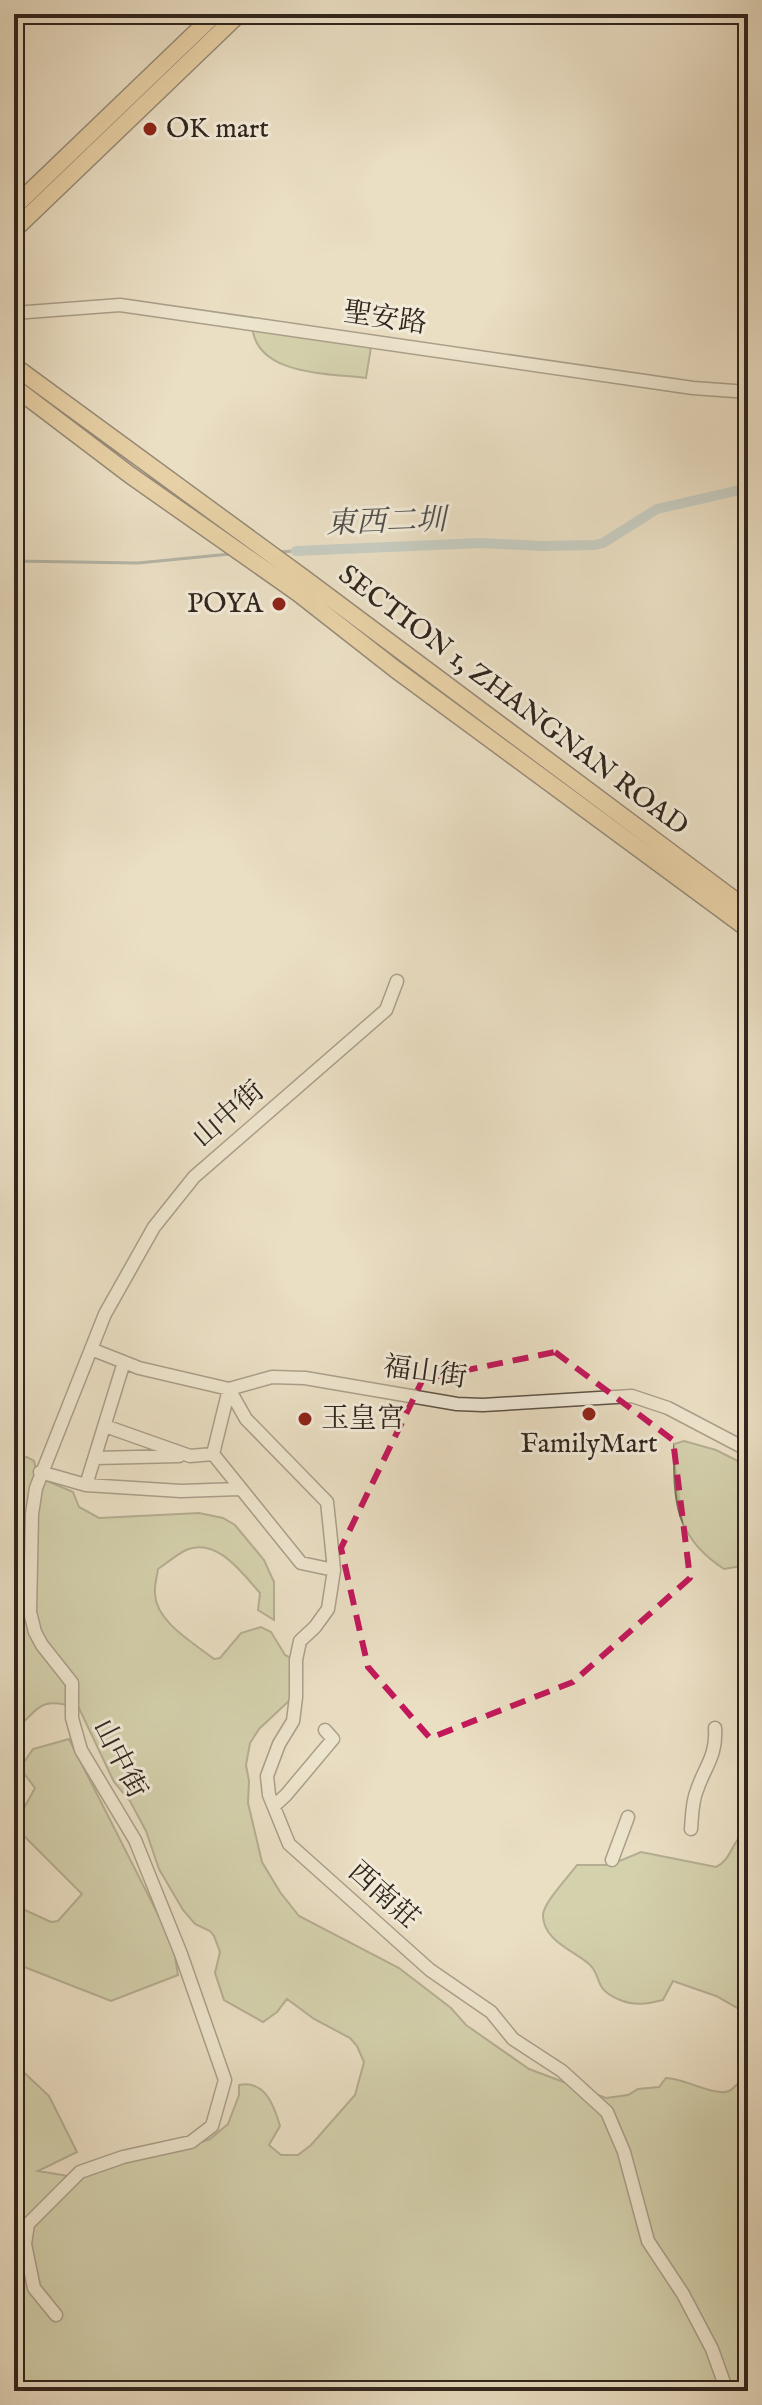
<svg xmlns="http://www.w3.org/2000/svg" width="762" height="2405" font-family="'IM FELL English','Noto Serif TC',serif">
	<rect width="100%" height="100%" fill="#eadec3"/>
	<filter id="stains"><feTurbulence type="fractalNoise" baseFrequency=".0025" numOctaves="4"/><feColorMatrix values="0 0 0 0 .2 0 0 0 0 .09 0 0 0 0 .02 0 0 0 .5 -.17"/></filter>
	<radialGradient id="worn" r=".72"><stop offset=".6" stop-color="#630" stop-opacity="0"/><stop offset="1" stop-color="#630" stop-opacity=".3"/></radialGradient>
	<path fill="#bac092" stroke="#757258" stroke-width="2" d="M252 325 372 341 366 378C328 373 255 376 252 325Z
		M684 1441 716 1450 748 1466V1565L724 1569C673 1536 674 1499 674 1444Z
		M27 1457 34 1461 38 1477 73 1492 79 1507 99 1518 199 1513 223 1518 235 1525 264 1560 274 1582V1620L258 1610 260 1593C242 1573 217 1537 186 1550 176 1555 167 1563 158 1569 157 1577 154 1586 155 1594 156 1622 194 1643 214 1659L220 1658 241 1633 261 1627 271 1632 285 1655 300 1663 290 1700 259 1729 250 1743 246 1765 249 1781 248 1803 262 1862 280 1892 299 1916 399 1968 451 2008 466 2025 529 2069 606 2098 628 2095 638 2089 659 2087 666 2078C684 2078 715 2097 729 2091 735 2088 742 2078 748 2074V2391H14V2063L49 2096 77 2152 38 2171 74 2177 118 2157 165 2154 210 2139 228 2124 239 2095V2085C265 2080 274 2105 280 2126L269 2145 281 2155H298L311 2145 355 2095 364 2062 357 2046 350 2038 314 2019 287 1999 277 2012 263 2022 224 2000 215 1973 220 1952 214 1936 210 1931 195 1924 183 1910 159 1869 146 1831 130 1801 114 1782 79 1708C39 1696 41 1707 14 1731V1458Z
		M69 1739 173 1944 178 1975 111 2001 14 1963V1905L51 1922 58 1921 82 1894 17 1829 23 1810 35 1788 20 1768 33 1749Z
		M748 1831V2014L716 1996 673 1981 663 2000C647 2004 635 2006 620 2000 592 1989 603 1976 589 1964 573 1950 544 1941 543 1916 542 1904 569 1876 577 1865H610L641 1852 716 1867C732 1860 732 1838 748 1831Z"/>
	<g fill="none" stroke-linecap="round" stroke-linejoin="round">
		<path stroke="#717e7e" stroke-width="3" d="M277 552 296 551
			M14 561 138 563 230 554"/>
		<path stroke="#9db9bf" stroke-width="10" d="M296 551 480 543 542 546 595 545 603 543 657 509 748 488"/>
		<defs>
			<path id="minor" d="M14 313 120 305 693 388 748 392
				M91 1349 139 1368 229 1389 272 1377 305 1378 457 1404 483 1405 632 1396 668 1408 748 1450
				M229 1389 246 1419 327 1502 330 1530 334 1570 328 1609 315 1627 300 1641 296 1660V1697L293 1721 279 1744 267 1776 269 1795 289 1844 430 1970 491 2012 513 2039 562 2071 607 2112 624 2152 648 2241 683 2294 712 2349 727 2391
				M105 1426 190 1456 213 1454
				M213 1454 301 1563 334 1570
				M213 1454 229 1389
				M95 1458 179 1456
				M40 1472 86 1485 181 1491 239 1489
				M86 1485 124 1362
				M274 1806 286 1795 333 1739 325 1730
				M691 1829C692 1817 692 1801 697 1790 705 1766 717 1756 715 1728
				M612 1860 628 1817
				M56 2315 34 2288 25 2244 28 2224 80 2172 123 2157 191 2142 212 2126 225 2080 181 1954 135 1840 81 1750 72 1718V1683L42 1645 35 1632 30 1612 32 1514 36 1488 105 1314 154 1227 194 1177 386 1010 397 981"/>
			<path id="major" d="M14 207 215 14
				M14 230 239 14
				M14 366 305 579 748 910
				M14 387 130 475 298 593 395 669 748 929"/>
		</defs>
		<use href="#minor" stroke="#5e5346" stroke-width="15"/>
		<use href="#major" stroke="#30251d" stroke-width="19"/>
		<use href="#minor" stroke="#f1ead8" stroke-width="12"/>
		<use href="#major" stroke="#e5bf82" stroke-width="16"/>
	</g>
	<path d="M0 0H762V2405H0ZM555 1352 673 1440 690 1578 573 1682 430 1738 368 1667 341 1548 423 1379Z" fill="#eadec3" fill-opacity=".55" fill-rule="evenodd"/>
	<path fill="none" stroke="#c2185b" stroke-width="6" stroke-dasharray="16 10" stroke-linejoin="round" d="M555 1352 673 1440 690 1578 573 1682 430 1738 368 1667 341 1548 423 1379Z"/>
	<g fill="#8f2418" stroke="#f1ead8" stroke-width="3">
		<circle cx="150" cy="129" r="8"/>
		<circle cx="279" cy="604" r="8"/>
		<circle cx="589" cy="1414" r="8"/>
		<circle cx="305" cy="1419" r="8"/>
	</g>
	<g text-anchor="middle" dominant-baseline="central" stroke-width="6" stroke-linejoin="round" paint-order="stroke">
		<g font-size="28" fill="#30251d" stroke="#f1ead8" text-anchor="start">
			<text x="166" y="129">OK mart</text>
			<text x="263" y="604" text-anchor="end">POYA</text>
			<text x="321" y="1419">玉皇宮</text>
			<text x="589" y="1444" text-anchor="middle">FamilyMart</text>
		</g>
		<g font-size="28" fill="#30251d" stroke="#f1ead8">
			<text transform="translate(385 319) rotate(8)">聖安路</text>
			<text transform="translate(513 701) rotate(37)">SECTION 1, ZHANGNAN ROAD</text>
			<text transform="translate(229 1115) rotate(-41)">山中街</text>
			<text transform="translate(425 1373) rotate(8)">福山街</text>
			<text transform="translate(119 1759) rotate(63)">山中街</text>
			<text transform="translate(383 1896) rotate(42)">西南莊</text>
		</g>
		<g font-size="30" font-style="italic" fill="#51514e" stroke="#f1ead8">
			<text transform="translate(386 523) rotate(-2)">東西二圳</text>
		</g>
	</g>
	<rect width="762" height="2405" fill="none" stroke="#eadec3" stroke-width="48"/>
	<rect x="16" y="16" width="730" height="2373" fill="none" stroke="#30251d" stroke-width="4"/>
	<rect x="24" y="24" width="714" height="2357" fill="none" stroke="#30251d" stroke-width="2"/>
	<rect width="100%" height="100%" filter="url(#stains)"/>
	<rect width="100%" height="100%" fill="url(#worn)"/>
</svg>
